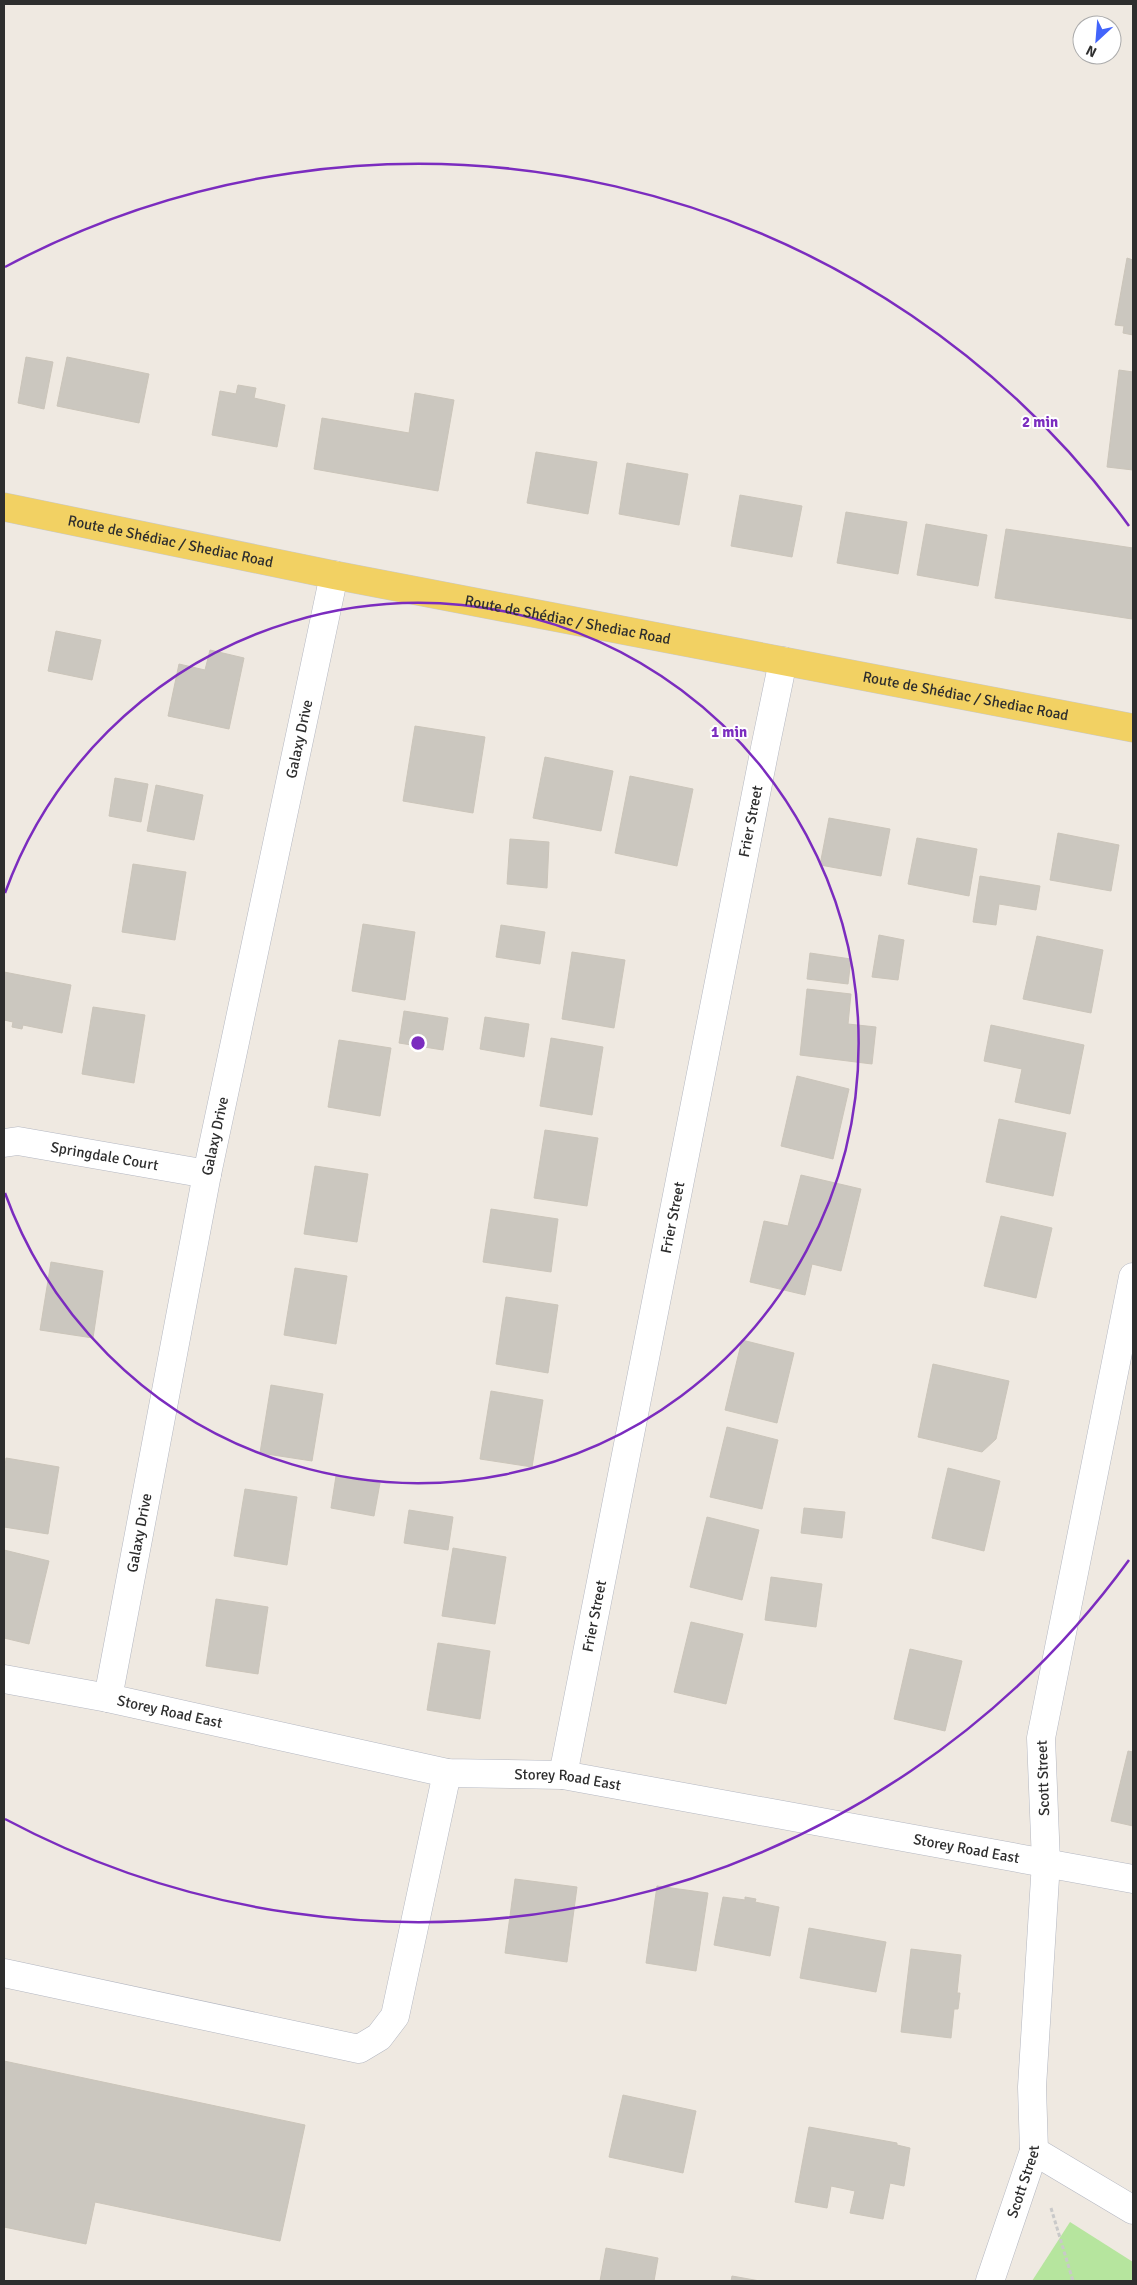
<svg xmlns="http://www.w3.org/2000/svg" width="1137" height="2285" font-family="Signika,sans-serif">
	<rect width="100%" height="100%" fill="#efe9e1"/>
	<path fill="#b6e59e" d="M1070 2222 1133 2262V2281H1032Z"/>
	<path fill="#cbc7bf" stroke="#cbc5ba" d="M1127 258 1133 260V335L1123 333 1124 326 1115 325Z
		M26 357 53 362 44 409 18 403Z
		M67 357 149 374 139 423 57 406Z
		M1119 370 1133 372V470L1107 467Z
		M238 385 256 388 254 398 285 405 277 447 212 435 220 391 236 394Z
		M415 393 454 400 438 491 314 469 322 418 409 433Z
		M536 452 597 462 588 514 527 503Z
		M627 463 688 474 679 525 619 514Z
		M740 495 802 506 792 557 731 546Z
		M846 512 907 522 898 574 837 563Z
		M926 524 987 535 978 586 917 575Z
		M1006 529 1133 548 1132 619 995 598Z
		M56 631 101 640 92 680 48 671Z
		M210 650 244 658 229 729 168 716 179 664 205 670Z
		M415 726 485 737 473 813 403 801Z
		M545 757 613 771 601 831 533 818Z
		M630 776 693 789 677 866 615 853Z
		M115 778 148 784 141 822 109 816Z
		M156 785 203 795 194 840 147 831Z
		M829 818 890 829 881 876 820 865Z
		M1058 833 1119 845 1111 891 1050 880Z
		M917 838 977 849 969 896 908 884Z
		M510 839 549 842 547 888 507 884Z
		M133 864 186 872 175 940 122 932Z
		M980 876 1040 886 1036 910 999 904 996 925 973 922Z
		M363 924 415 932 405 1000 352 991Z
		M501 925 545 932 540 964 496 957Z
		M879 935 904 940 898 980 872 977Z
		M1037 936 1103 950 1091 1013 1023 999Z
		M572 952 625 960 614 1028 562 1019Z
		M810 953 851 959 848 984 807 979Z
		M4 972 71 985 62 1033 23 1025 22 1029 12 1027 13 1022 4 1020Z
		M807 989 851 994 848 1024 876 1027 872 1064 800 1055Z
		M93 1007 145 1015 134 1083 82 1074Z
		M404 1011 448 1018 443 1050 399 1043Z
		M485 1017 529 1024 524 1057 480 1049Z
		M991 1025 1084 1045 1070 1114 1015 1102 1022 1069 984 1061Z
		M551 1038 603 1047 592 1115 540 1106Z
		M339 1040 391 1048 380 1116 328 1107Z
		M797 1076 849 1089 833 1159 781 1146Z
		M999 1119 1066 1133 1053 1196 986 1182Z
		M545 1130 598 1138 587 1206 534 1198Z
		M315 1166 368 1174 357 1242 304 1234Z
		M801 1175 861 1189 841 1271 812 1264 805 1295 750 1282 764 1221 788 1226Z
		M491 1209 558 1219 551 1272 483 1262Z
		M1001 1216 1052 1228 1036 1298 984 1286Z
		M51 1262 103 1271 93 1338 40 1330Z
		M295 1268 347 1276 336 1344 284 1335Z
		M506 1297 558 1305 548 1373 496 1364Z
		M742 1340 794 1353 777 1423 725 1410Z
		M933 1364 1009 1381 996 1439 982 1452 918 1437Z
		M271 1385 323 1394 312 1461 260 1453Z
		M491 1391 543 1400 532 1467 480 1459Z
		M727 1427 778 1440 762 1509 710 1497Z
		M6 1458 59 1467 48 1534 4 1527V1475Z
		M948 1468 1000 1481 984 1551 932 1538Z
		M336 1476 380 1483 374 1516 331 1508Z
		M245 1489 297 1497 287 1565 234 1556Z
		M804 1508 845 1512 842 1538 801 1533Z
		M409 1510 453 1517 448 1550 404 1543Z
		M707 1517 759 1530 742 1600 690 1587Z
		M453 1548 506 1557 495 1624 442 1616Z
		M4 1550 49 1561 29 1644 4 1638Z
		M771 1577 822 1584 816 1627 765 1620Z
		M216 1599 268 1607 258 1674 206 1666Z
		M691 1622 743 1634 726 1704 674 1692Z
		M438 1643 490 1651 480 1719 427 1710Z
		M910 1649 962 1661 945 1731 894 1719Z
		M1128 1751 1133 1752V1826L1111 1821Z
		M515 1879 577 1887 567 1962 505 1953Z
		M657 1886 708 1893 696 1971 646 1963Z
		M723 1897 745 1900V1897L756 1899 755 1902 779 1907 770 1956 714 1945Z
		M809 1928 886 1942 876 1992 800 1978Z
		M911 1949 961 1955 957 1993H960L958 2009H954L951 2038 901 2032Z
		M4 2061 305 2125 280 2241 95 2202 86 2244 4 2227Z
		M623 2095 696 2111 683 2173 609 2157Z
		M809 2127 897 2143V2145L910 2148 904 2186 890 2183 883 2219 850 2213 855 2191 831 2186 827 2208 795 2202Z
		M606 2248 658 2258 654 2281H600Z
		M732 2276 760 2281H731Z"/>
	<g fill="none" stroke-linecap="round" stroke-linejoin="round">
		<defs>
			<g id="minor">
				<path id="s1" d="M4 1143 18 1141 207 1174"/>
				<path id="s2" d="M4 1679 108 1698 447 1773 563 1775 1133 1879"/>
				<path id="s3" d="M108 1698 207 1174 334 575"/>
				<path id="s4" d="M563 1775 765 748 783 661"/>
				<path d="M4 1973 359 2049 379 2037 395 2016 447 1773"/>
				<path d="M1034 2151 1133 2210"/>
				<path id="s5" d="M990 2281 1034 2151 1032 2087 1046 1862 1041 1738 1133 1277"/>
			</g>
			<g id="major">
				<path id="s6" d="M4 507 334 575 1133 728"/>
			</g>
		</defs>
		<use href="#minor" stroke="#b4b7c1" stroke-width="29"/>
		<use href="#major" stroke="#c9c9c9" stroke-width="29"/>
		<path stroke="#c9c9c9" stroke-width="3" stroke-dasharray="4 2.5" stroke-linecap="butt" d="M1051 2208 1073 2281"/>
		<use href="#minor" stroke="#fff" stroke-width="28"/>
		<use href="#major" stroke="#f2d163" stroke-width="28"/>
	</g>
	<g fill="none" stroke="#7b2cbf" stroke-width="2.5">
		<path d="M5 893A440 440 0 1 1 5 1193"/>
		<path d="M1129 1560A879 879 0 0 1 5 1819M5 267A879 879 0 0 1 1129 526"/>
	</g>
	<g text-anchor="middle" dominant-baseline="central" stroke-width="4" stroke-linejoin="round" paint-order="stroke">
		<g font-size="15" fill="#2e2e2e" stroke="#fff">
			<text stroke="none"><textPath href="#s6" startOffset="170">Route de Shédiac / Shediac Road</textPath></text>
			<text stroke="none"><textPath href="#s6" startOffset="575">Route de Shédiac / Shediac Road</textPath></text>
			<text stroke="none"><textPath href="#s6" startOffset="980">Route de Shédiac / Shediac Road</textPath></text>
			<text stroke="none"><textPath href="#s3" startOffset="978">Galaxy Drive</textPath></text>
			<text stroke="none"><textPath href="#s4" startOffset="972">Frier Street</textPath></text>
			<text stroke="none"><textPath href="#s3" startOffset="572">Galaxy Drive</textPath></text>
			<text stroke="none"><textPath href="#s1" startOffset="102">Springdale Court</textPath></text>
			<text stroke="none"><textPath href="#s4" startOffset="568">Frier Street</textPath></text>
			<text stroke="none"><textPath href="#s3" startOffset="168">Galaxy Drive</textPath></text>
			<text stroke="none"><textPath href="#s4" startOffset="162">Frier Street</textPath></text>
			<text stroke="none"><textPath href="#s2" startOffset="169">Storey Road East</textPath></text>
			<text transform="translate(1043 1778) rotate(-92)">Scott Street</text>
			<text stroke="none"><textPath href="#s2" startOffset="574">Storey Road East</textPath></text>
			<text stroke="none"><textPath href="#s2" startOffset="979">Storey Road East</textPath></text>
			<text stroke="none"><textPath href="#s5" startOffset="105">Scott Street</textPath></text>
		</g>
	</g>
	<circle cx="418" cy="1043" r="8" fill="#7b2cbf" stroke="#fff" stroke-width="2.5"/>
	<g font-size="15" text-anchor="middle" font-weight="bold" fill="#7b2cbf" stroke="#fff" stroke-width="4" stroke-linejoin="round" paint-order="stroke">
		<text x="1040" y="427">2 min</text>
		<text x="729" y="737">1 min</text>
	</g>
	<rect width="1137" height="2285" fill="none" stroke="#2e2e2e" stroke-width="10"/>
	<g transform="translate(1097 40) rotate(206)"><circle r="24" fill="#ffffff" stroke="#ababab"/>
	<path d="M0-4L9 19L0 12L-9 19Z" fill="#4264fb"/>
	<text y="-8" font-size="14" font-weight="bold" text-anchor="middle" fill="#2e2e2e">N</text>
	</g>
</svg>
